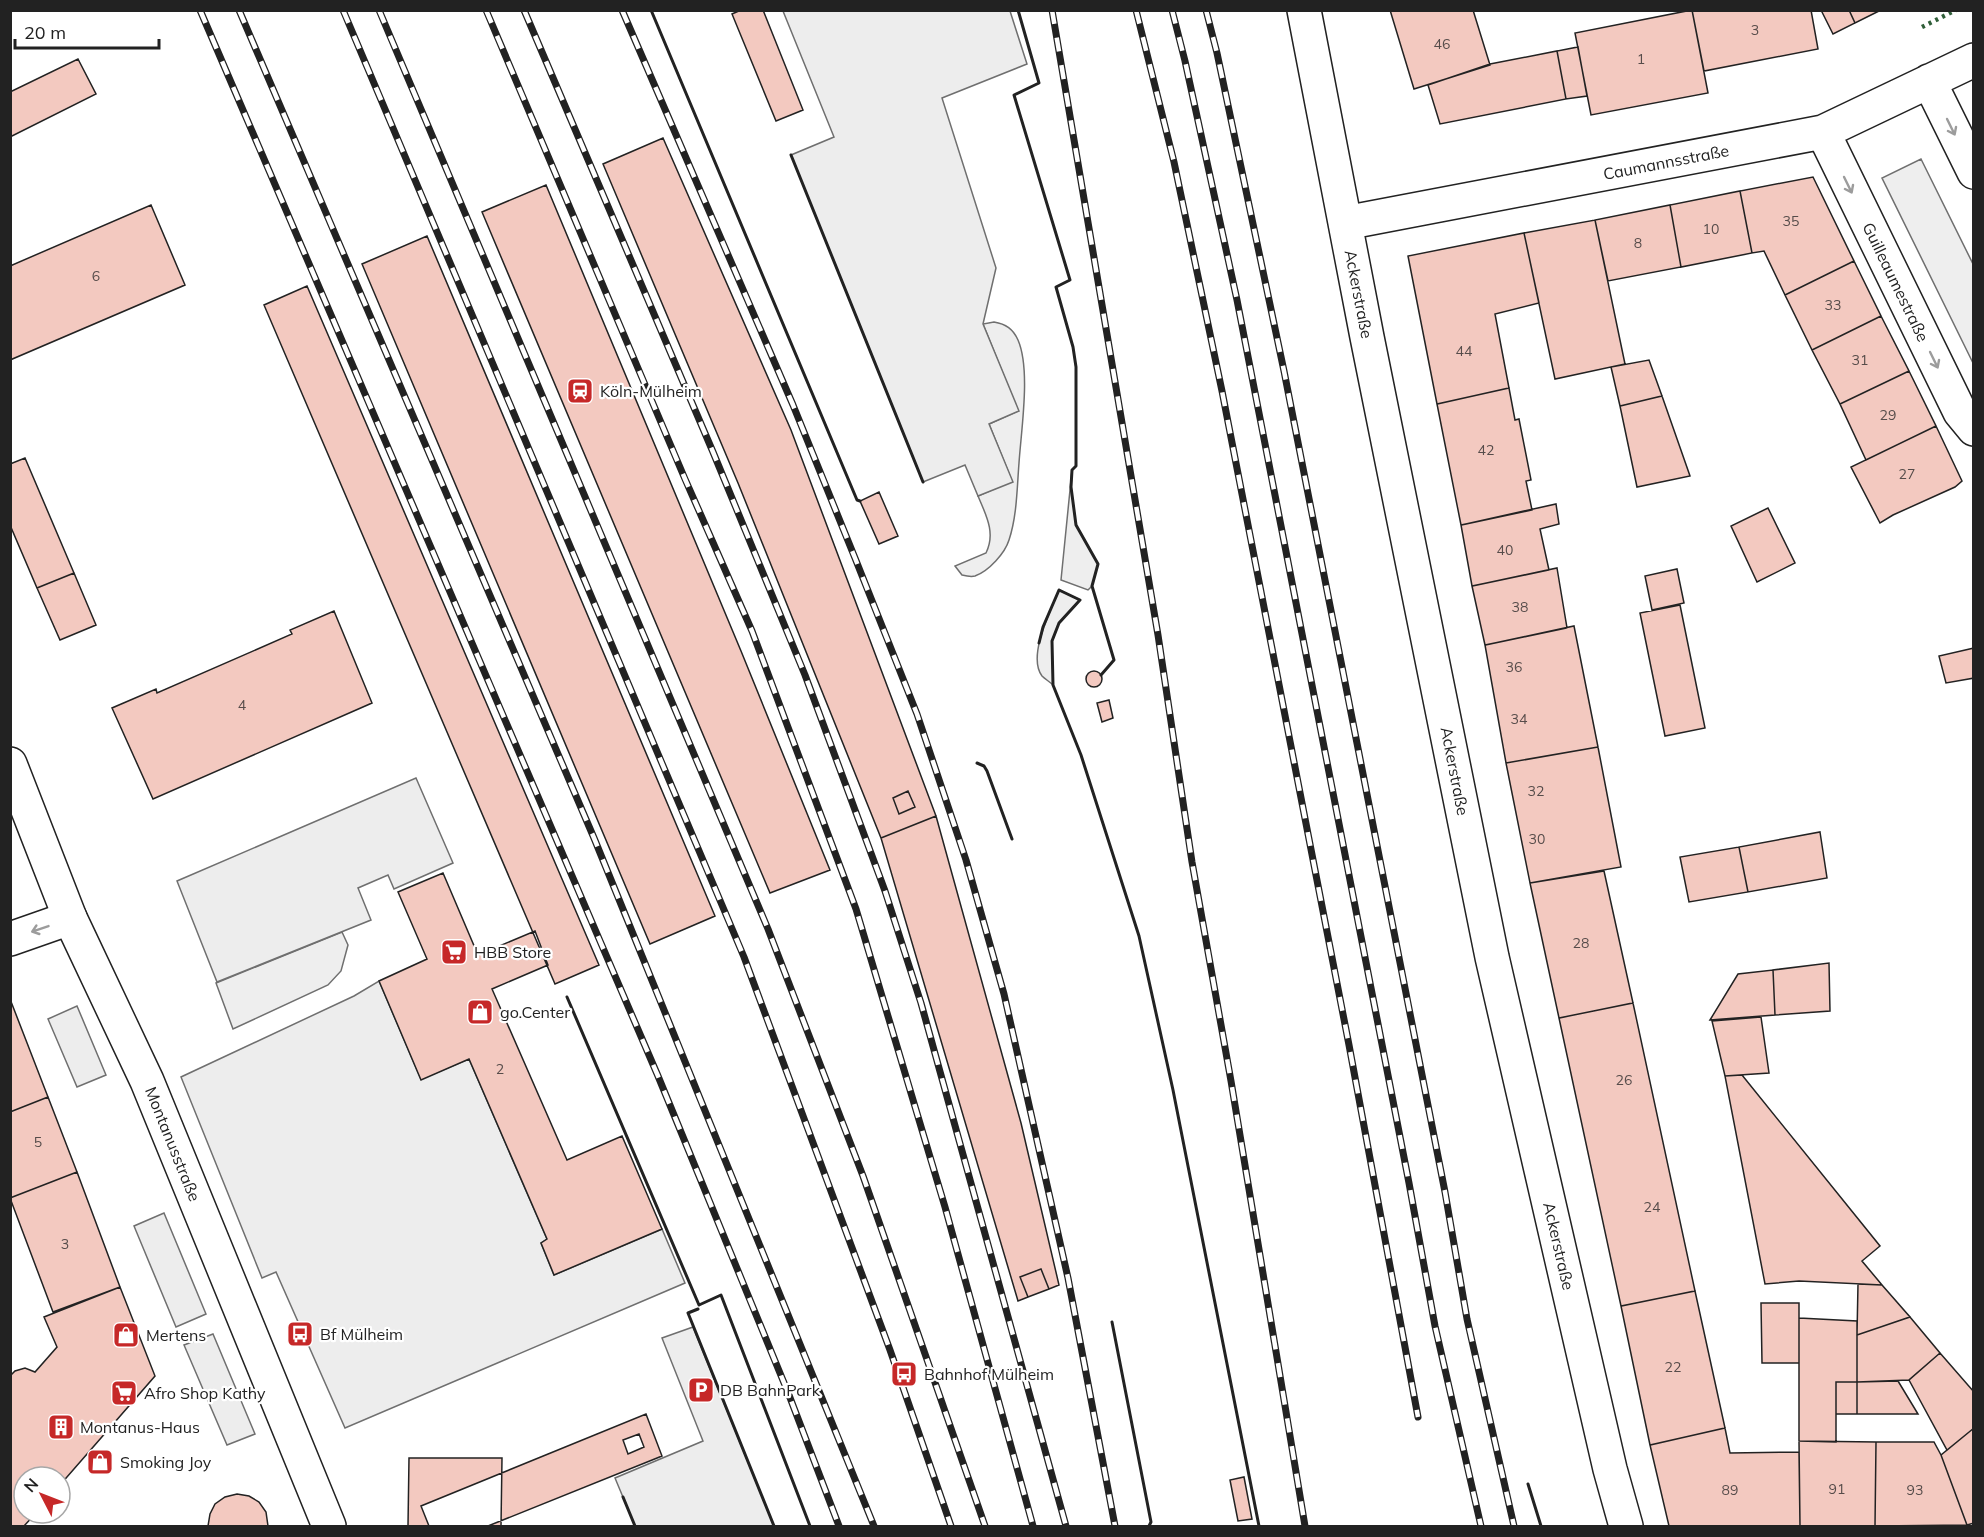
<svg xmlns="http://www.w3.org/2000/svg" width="1984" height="1537" font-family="Mulish,sans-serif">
	<rect width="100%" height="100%" fill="#fff"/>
	<path fill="#eee" stroke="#6f6f6f" stroke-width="1.5" d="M1921 159 1973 264V363L1882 178Z
		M994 322C1006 324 1013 329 1018 340 1031 370 1021 431 1019 463 1017 488 1017 516 1009 540 1005 553 989 571 975 576 971 577 966 576 962 575L955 566 986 553C996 533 986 515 978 496L1012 481 989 424 1018 411 983 324Z
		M1072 470 1071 487 1076 525 1098 564 1092 586 1088 590 1061 580Z
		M1059 590 1080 600 1059 623 1052 641 1053 685C1050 682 1045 679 1042 676 1027 656 1051 610 1059 590Z
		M342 932 348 945 341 971 328 985 233 1029 216 983Z"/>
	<path fill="#ededed" stroke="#6f6f6f" stroke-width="1.5" d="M783 11H1010L1027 64 942 98 996 268 983 324 1019 411 989 424 1013 482 978 496 965 465 923 482 791 155 834 137Z
		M416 778 453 863 394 889 388 875 358 888 371 920 217 982 177 881Z
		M379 981 421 1079 469 1059 547 1239 541 1243 554 1275 662 1229 685 1283 345 1428 276 1272 262 1278 181 1077 354 996Z
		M77 1006 106 1075 77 1087 48 1019Z
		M164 1213 206 1314 176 1327 134 1226Z
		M693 1327 774 1526H635L615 1478 703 1441 662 1338Z
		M213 1334 255 1434 227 1445 184 1345Z"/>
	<path fill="#f3c9c0" stroke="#222" stroke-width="1.5" fill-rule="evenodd" d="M741 10H763L803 110 776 121 732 14Z
		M1390 10H1473L1490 65 1414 89Z
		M1692 10 1708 93 1591 115 1575 33Z
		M1692 10H1811L1818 49 1704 71Z
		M1821 10H1849L1855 23 1833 34Z
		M1849 10H1881L1855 23Z
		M1578 47 1587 96 1566 99 1557 51Z
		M1557 51 1566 99 1440 124 1428 85 1490 64Z
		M78 59 96 94 10 137V92Z
		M663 138 791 430 936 816 881 838 738 483 603 164ZM908 791 915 807 899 814 893 798Z
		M1813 177 1854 261 1785 295 1764 251 1752 253 1740 191Z
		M546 185 741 651 830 870 770 893 482 212Z
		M1740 191 1752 253 1681 267 1670 205Z
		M151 205 185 285 10 360V266Z
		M1670 205 1681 267 1608 281 1595 220Z
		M1595 220 1625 364 1555 379 1524 233Z
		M1524 233 1539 303 1495 314 1509 388 1437 404 1408 256Z
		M427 236 715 916 650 944 362 264Z
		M1854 261 1881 316 1812 350 1785 295Z
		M307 286 599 965 555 984 264 305Z
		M1881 316 1909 371 1840 404 1812 350Z
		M1649 360 1662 396 1620 406 1611 367Z
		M1909 371 1936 426 1866 460 1840 404Z
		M1509 388 1515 420 1519 419 1531 480 1526 481 1532 510 1461 525 1437 404Z
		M1662 396 1690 476 1637 487 1620 406Z
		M1936 426 1962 481 1955 487 1893 515 1880 523 1851 467Z
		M25 458 74 573 37 588 10 525V464Z
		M879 492 898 536 879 544 860 501Z
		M1556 504 1559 524 1540 529 1549 570 1472 586 1461 525Z
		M1768 508 1795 563 1757 582 1731 526Z
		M1557 568 1567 628 1485 645 1472 586Z
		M1677 569 1684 603 1652 610 1645 576Z
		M74 573 96 625 60 640 37 588Z
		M1680 605 1705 728 1665 736 1640 613Z
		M334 611 372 703 153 799 112 708 156 689 157 693 292 634 290 630Z
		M1574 626 1598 747 1506 763 1485 645Z
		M1974 648V678L1946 683 1939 656Z
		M1086 679a8 8 0 1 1 16 0a8 8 0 1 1-16 0Z
		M1109 700 1113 718 1102 722 1097 703Z
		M1598 747 1621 867 1530 883 1506 763Z
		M908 791 915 807 899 814 893 798Z
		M936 816 1021 1123 1059 1285 1049 1289 1041 1269 1020 1277 1028 1297 1018 1301 881 838Z
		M1820 832 1827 878 1748 892 1739 847Z
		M1739 847 1748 892 1689 902 1680 857Z
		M1604 871 1633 1003 1559 1018 1530 883Z
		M443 873 478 955 535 931 548 965 492 989 567 1160 622 1136 662 1229 554 1275 541 1243 547 1239 469 1059 421 1080 379 981 427 959 398 892Z
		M1829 963 1830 1011 1775 1015 1773 970Z
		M1773 970 1775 1015 1710 1020 1738 974Z
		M10 999 48 1097 10 1112Z
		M1633 1003 1695 1291 1621 1306 1559 1018Z
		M1761 1017 1769 1073 1725 1076 1712 1021Z
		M1742 1075 1880 1246 1862 1261 1882 1285 1799 1281 1765 1284 1725 1076Z
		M48 1097 77 1172 10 1198V1112Z
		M77 1172 120 1287 53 1312 10 1198Z
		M1041 1269 1049 1289 1028 1297 1020 1277Z
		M1858 1284 1882 1285 1910 1317 1857 1335Z
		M120 1287 155 1376 60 1485V1477H24V1513H36L24 1526H10V1376L15 1371 25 1368 35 1372 57 1347 44 1317Z
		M1695 1291 1725 1428 1650 1445 1621 1306Z
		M1761 1303H1799V1363H1762Z
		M1910 1317 1940 1353 1909 1380 1857 1382V1335Z
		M1799 1318 1857 1321V1382H1836V1442L1799 1441Z
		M1940 1353 1974 1392V1428L1947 1450 1909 1380Z
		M1898 1381 1918 1414H1857V1382Z
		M1836 1382H1857V1414H1836Z
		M646 1414 662 1456 488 1526H429L421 1506Z
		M1725 1428 1730 1453 1799 1452 1800 1526H1669L1650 1445Z
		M1974 1428V1523L1967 1525 1941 1455Z
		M639 1434 644 1447 628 1454 623 1440Z
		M1799 1441 1876 1442 1875 1526H1800Z
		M1876 1442H1934L1941 1455 1967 1525 1875 1526Z
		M409 1458H502L501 1526H408Z
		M1244 1477 1252 1519 1238 1521 1230 1480Z
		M237 1494 249 1496 259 1502 266 1512 268 1526H208L210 1514 215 1504 225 1497Z"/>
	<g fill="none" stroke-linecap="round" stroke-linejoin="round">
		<defs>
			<path id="minor" d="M1304 10 1367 337 1492 957 1610 1469 1626 1526
				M1929 81 1974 172
				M1823 132 1960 412 1974 429
				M1345 223 1823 132 1974 60
				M10 939 70 918"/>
			<path id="tertiary" d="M10 764 70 918 147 1081 329 1526"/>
		</defs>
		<use href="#minor" stroke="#222" stroke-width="36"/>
		<use href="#tertiary" stroke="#222" stroke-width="36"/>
		<use href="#minor" stroke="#fff" stroke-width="33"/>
		<use href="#tertiary" stroke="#fff" stroke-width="33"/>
		<defs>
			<path id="rail" d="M200 10 658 1076 789 1395 839 1526
				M239 10 594 838 874 1526
				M343 10 744 957 890 1350 951 1526
				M379 10 768 929 863 1176 985 1526
				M486 10 685 479 752 631 856 909 945 1207 1033 1526
				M524 10 713 452 805 675 885 891 921 1003 1066 1526
				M622 10 793 405 855 558 917 714 966 860 1004 994 1068 1278 1115 1526
				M1052 10 1158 635 1192 862 1231 1081 1305 1526
				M1136 10 1174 162 1222 391 1349 1045 1418 1417
				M1172 10 1185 61 1237 300 1409 1183 1435 1326 1481 1526
				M1206 10 1217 53 1284 371 1445 1192 1467 1319 1514 1526"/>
		</defs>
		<use href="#rail" stroke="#222" stroke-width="7"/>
		<use href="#rail" stroke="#fff" stroke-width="4.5" stroke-dasharray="14" stroke-linecap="butt"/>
		<path stroke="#2f5e38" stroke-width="4.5" stroke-dasharray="3 4.5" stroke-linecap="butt" d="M1922 27 1956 10"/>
		<path stroke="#222" stroke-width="3" d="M651 10 857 500 860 501
			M1018 10 1039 83 1014 95 1070 280 1056 287 1073 347 1076 367V466L1072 470 1071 487 1076 525 1098 564 1092 586 1114 660 1101 675
			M791 155 923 482
			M1039 643 1043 627 1059 590 1080 600 1059 623 1052 641 1053 685 1081 755 1139 936 1173 1090 1259 1526
			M977 763 984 766 987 771 1012 839
			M567 997 699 1305 721 1295 810 1526
			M698 1309 688 1313 774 1526
			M1112 1322 1151 1522 1149 1526
			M1528 1484 1541 1526
			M623 1497 635 1526"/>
	</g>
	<defs><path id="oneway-shaft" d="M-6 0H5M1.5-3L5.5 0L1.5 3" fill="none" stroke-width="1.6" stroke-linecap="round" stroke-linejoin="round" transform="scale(1.5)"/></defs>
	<g stroke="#9c9c9c">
		<use href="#oneway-shaft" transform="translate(1951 127) rotate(64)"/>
		<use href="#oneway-shaft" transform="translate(1848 185) rotate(64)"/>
		<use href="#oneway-shaft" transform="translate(1934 360) rotate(64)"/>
		<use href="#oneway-shaft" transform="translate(40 929) rotate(161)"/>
	</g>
	<defs>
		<symbol id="station-square" viewBox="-11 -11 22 22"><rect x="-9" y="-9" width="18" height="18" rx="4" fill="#c62828" stroke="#fff"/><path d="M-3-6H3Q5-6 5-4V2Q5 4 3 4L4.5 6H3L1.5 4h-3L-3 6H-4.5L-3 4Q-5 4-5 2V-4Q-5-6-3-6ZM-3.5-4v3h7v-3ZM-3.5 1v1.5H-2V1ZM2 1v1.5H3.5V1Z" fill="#fff"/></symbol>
		<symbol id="supermarket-square" viewBox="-11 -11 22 22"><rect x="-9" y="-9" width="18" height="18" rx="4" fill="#c62828" stroke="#fff"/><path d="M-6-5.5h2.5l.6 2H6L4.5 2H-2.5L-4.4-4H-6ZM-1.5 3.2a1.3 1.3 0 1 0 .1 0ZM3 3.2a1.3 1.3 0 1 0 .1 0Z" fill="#fff"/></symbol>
		<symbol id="shop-square" viewBox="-11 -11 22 22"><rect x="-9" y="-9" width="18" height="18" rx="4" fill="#c62828" stroke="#fff"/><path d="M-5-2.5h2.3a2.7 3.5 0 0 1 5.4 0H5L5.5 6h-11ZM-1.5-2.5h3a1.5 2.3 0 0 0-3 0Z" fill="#fff"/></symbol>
		<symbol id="bus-square" viewBox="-11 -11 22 22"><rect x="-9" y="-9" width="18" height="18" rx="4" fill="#c62828" stroke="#fff"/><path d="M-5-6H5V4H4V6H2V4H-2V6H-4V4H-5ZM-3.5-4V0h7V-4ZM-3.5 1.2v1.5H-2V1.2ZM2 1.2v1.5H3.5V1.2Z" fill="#fff"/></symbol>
		<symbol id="parking-square" viewBox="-11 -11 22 22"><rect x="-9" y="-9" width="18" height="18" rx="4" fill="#c62828" stroke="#fff"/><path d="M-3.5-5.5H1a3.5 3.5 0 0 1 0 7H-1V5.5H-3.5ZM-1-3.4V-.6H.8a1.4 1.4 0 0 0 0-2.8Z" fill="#fff"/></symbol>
		<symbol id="building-square" viewBox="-11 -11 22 22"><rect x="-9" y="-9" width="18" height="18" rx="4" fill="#c62828" stroke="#fff"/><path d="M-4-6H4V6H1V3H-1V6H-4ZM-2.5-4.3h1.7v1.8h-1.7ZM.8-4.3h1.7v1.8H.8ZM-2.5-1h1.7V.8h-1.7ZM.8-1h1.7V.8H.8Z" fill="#fff"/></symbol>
	</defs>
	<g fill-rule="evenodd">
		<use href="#station-square" x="565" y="376" width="30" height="30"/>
		<use href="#supermarket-square" x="439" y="937" width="30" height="30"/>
		<use href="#shop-square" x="465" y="997" width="30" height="30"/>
		<use href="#bus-square" x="285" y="1319" width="30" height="30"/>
		<use href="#shop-square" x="111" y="1320" width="30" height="30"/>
		<use href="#bus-square" x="889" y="1359" width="30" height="30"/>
		<use href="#parking-square" x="686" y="1375" width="30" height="30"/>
		<use href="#supermarket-square" x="109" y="1378" width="30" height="30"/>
		<use href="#building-square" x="46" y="1412" width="30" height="30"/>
		<use href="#shop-square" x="85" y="1447" width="30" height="30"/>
	</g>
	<g text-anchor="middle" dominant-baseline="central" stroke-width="4.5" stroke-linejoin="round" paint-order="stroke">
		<g font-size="14" fill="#564c4a">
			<text x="1755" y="30">3</text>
			<text x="1442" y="44">46</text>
			<text x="1641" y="59">1</text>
			<text x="1791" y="221">35</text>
			<text x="1711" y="229">10</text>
			<text x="1638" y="243">8</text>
			<text x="96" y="276">6</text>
			<text x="1833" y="305">33</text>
			<text x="1464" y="351">44</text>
			<text x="1860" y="360">31</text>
			<text x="1888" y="415">29</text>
			<text x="1486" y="450">42</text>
			<text x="1907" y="474">27</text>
			<text x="1505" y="550">40</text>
			<text x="1520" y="607">38</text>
			<text x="1514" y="667">36</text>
			<text x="242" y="705">4</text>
			<text x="1519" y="719">34</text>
			<text x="1536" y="791">32</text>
			<text x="1537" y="839">30</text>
			<text x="1581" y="943">28</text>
			<text x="500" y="1069">2</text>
			<text x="1624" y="1080">26</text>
			<text x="38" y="1142">5</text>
			<text x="1652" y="1207">24</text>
			<text x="65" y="1244">3</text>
			<text x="1673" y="1367">22</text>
			<text x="1837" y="1489">91</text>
			<text x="1730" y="1490">89</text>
			<text x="1915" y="1490">93</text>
		</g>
		<g font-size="16" fill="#222" stroke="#fff">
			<text transform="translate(1666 162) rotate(-11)">Caumannsstraße</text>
			<text transform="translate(1896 282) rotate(64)">Guilleaumestraße</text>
			<text transform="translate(1359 294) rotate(79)">Ackerstraße</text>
			<text transform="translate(1455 771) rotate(79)">Ackerstraße</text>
			<text transform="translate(173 1144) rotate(68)">Montanusstraße</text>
			<text transform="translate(1559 1246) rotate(77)">Ackerstraße</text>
		</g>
		<g font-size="16" fill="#222" stroke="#fff" text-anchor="start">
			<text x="600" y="391">Köln-Mülheim</text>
			<text x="474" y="952">HBB Store</text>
			<text x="500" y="1012">go.Center</text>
			<text x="320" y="1334">Bf Mülheim</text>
			<text x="146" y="1335">Mertens</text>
			<text x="924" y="1374">Bahnhof Mülheim</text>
			<text x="720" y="1390">DB BahnPark</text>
			<text x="144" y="1393">Afro Shop Kathy</text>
			<text x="80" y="1427">Montanus-Haus</text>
			<text x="120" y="1462">Smoking Joy</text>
		</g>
	</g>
	<rect width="1984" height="1537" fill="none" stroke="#222222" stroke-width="24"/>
	<g transform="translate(42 1495) rotate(312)"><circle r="28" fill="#ffffff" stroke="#a7a7a7" stroke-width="1.5"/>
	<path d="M0-4.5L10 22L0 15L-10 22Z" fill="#c62828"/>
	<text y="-9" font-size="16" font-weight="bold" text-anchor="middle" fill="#222222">N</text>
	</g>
	<path d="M15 39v9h144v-9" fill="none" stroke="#222222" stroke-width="3"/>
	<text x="24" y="39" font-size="18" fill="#222222" stroke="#ffffff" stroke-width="4.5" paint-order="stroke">20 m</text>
</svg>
